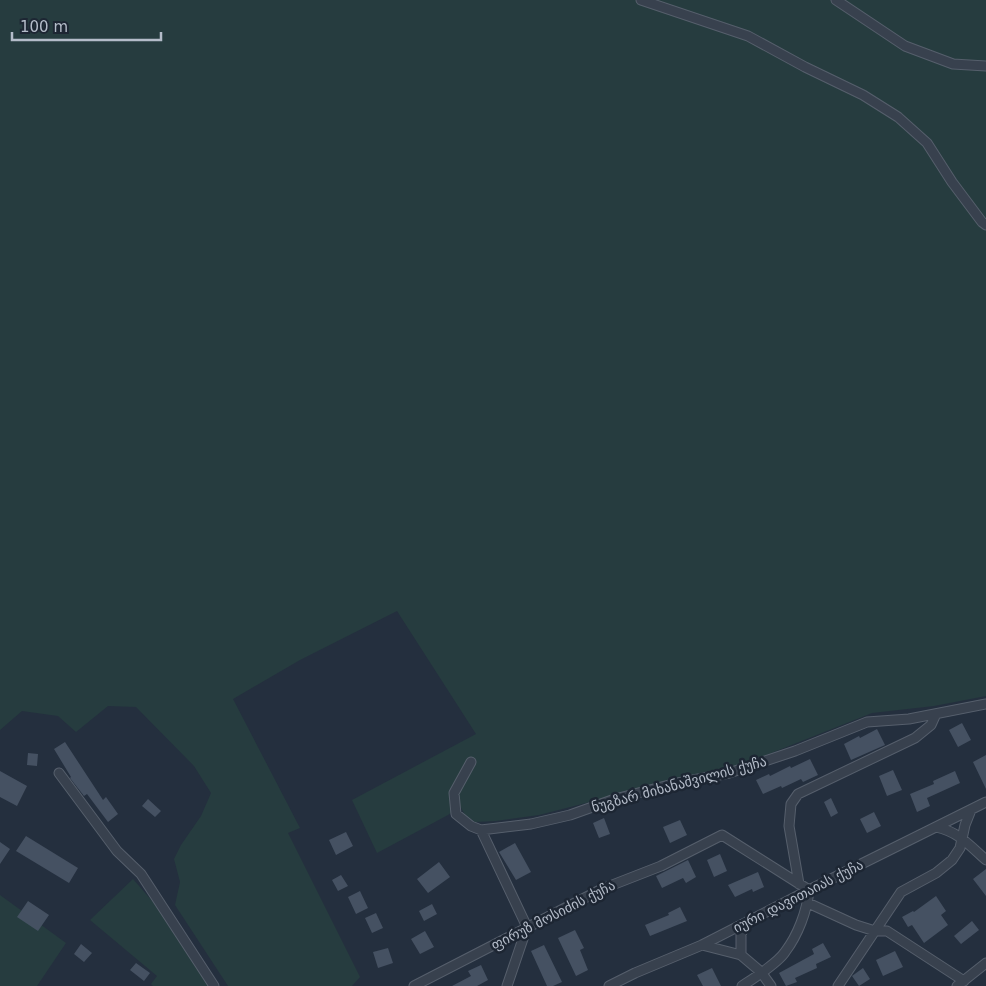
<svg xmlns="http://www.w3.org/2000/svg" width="986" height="986" font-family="'DejaVu Sans','Noto Sans Georgian',sans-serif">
	<rect width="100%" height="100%" fill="#242f3e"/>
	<path fill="#263c3f" d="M0 0H986V696L934 706 872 713 736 767 715 770 539 815 496 821 475 822 465 815 460 806 448 815 377 853 352 800 476 734 397 611 300 660 233 699 300 828 288 833 360 977 352 986H228L175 905 180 882 174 859 181 845 201 816 211 793 194 766 136 707 108 706 76 732 58 716 22 711 0 730Z
		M133 879 153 902 208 986H153L151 984 157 976 90 920Z
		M0 895 66 943 37 986H0Z"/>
	<path fill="#455162" d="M962 723 971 740 958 747 949 730Z
		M877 729 885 745 851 760 844 744 859 736 860 738Z
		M65 742 103 800 106 797 118 814 108 822 87 794 84 796 70 778 71 777 54 749Z
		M28 753 38 754 37 766 27 765Z
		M986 755V789L973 762Z
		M810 759 818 775 803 782 801 779 782 788 781 786 763 794 756 780 769 774 770 776 790 766 791 768Z
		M893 770 902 790 887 796 879 776Z
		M0 771 27 786 17 806 0 797Z
		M955 771 960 783 927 798 930 806 917 812 910 794 934 784 933 781Z
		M831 798 838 813 831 817 824 802Z
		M148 799 161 811 155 817 142 806Z
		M874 812 881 826 867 833 860 819Z
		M604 818 610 834 599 838 593 823Z
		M680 820 687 835 670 843 663 827Z
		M346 832 353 846 336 855 329 840Z
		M26 836 78 868 69 883 16 851Z
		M0 842 10 849 0 864Z
		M515 843 531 872 516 880 499 852Z
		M720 854 727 871 714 877 707 860Z
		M688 860 696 877 686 883 683 878 662 888 656 876Z
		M439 862 450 877 428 893 417 879Z
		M986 869V896L973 879Z
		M758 872 764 887 753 892 752 889 735 897 728 885Z
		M341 875 348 886 338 891 332 880Z
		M360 891 368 908 356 914 348 897Z
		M936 896 946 911 941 915 948 925 924 943 912 925 908 927 902 917 913 911 914 912Z
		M28 901 49 915 38 931 17 917Z
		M432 904 437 914 424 921 419 911Z
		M680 907 687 921 650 936 645 925 669 915 668 913Z
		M376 913 383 928 372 933 365 918Z
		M972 921 979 930 961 944 954 936Z
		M575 930 584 948 580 950 588 970 576 976 558 938Z
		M425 931 434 947 420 954 411 939Z
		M823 943 831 957 816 964 817 968 795 978 797 982 786 986 779 973 814 954 812 949Z
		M81 944 92 953 84 962 74 954Z
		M544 945 562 982 553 986H547L531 951Z
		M388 948 393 963 378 968 373 952Z
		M895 951 903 967 883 976 876 960Z
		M136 963 150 973 144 981 130 970Z
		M481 965 488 980 477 986H452L471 976 468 971Z
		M712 968 721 986H703L697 975Z
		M863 968 870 979 859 986 852 976Z"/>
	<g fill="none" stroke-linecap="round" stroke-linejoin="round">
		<defs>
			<path id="street" d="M641 0 748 36 805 67 863 95 898 117 927 143 952 182 982 222 986 225
				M836 0 905 46 953 64 986 66
				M471 762 454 793 456 814 471 826 481 830 531 824 570 815 615 799 673 784 729 773 795 751 867 722 909 719 986 704
				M59 773 117 851 141 874 214 986
				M936 827C959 832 969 845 986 860
				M481 830 527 927 507 986
				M799 884 789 826 791 804 798 794 915 738 931 725 936 714
				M808 903 856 925 875 931H887L964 981
				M748 921 741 934V955L761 972 771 986
				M702 945 741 955
				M414 986 602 889 661 866 722 835 809 890C807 911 798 935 785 952 778 963 754 978 742 986
				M609 986 635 973 702 945 809 890 986 802
				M838 986 901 892 936 873 952 860 960 848 965 825 971 810
				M957 986 986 963"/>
		</defs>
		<use href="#street" stroke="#565f6c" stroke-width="11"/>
		<use href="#street" stroke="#38414e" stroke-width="9"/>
	</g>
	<g text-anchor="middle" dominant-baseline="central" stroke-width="5" stroke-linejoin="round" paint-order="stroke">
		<g font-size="14" fill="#b4bcc9" stroke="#1d2633">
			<text transform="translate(679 784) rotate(-15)">ნუგზარ მიხანაშვილის ქუჩა</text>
			<text transform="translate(798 896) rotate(-27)">იური დავითაიას ქუჩა</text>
			<text transform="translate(553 915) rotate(-27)">ფირუზ მოსიძის ქუჩა</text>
		</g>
	</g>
	<path d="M12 32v8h149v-8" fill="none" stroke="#b4bcc9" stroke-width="2.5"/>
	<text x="20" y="32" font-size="15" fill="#b4bcc9" stroke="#1d2633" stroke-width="4" paint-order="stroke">100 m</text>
</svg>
